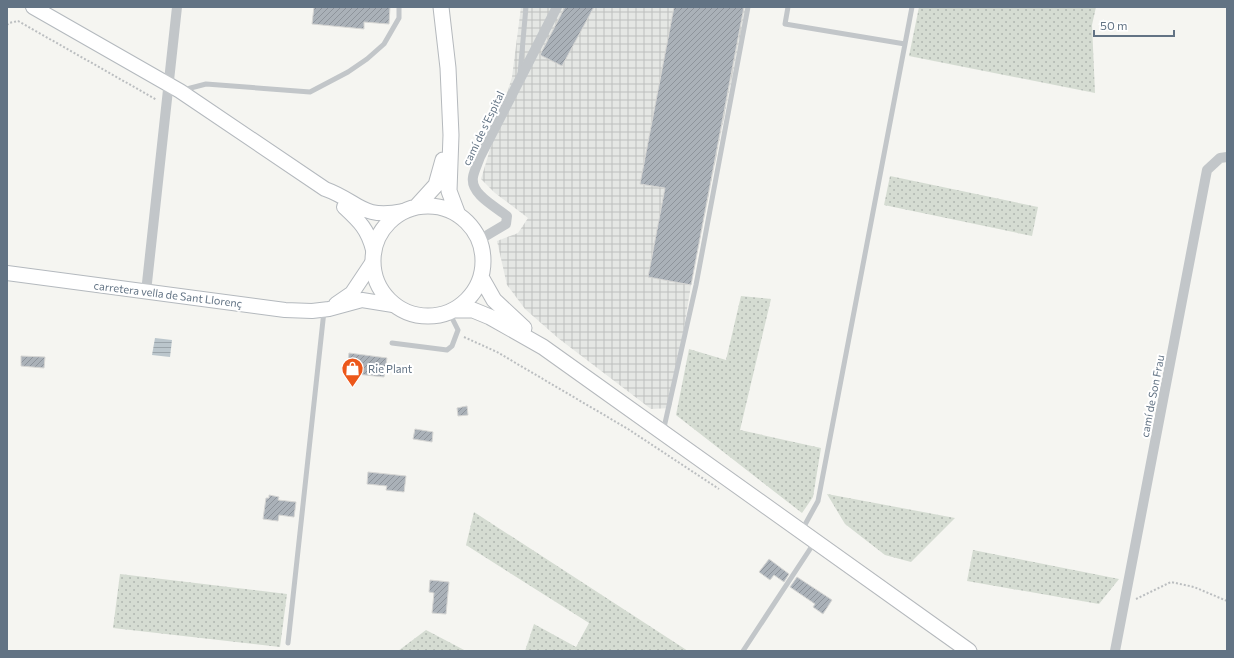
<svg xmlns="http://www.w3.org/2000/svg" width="1234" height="658" font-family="Commissioner,sans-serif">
	<defs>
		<pattern id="industrial-grid" width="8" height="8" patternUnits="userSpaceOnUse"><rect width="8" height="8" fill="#e5e7e4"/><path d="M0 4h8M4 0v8" fill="none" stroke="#bdc0be"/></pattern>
		<pattern id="grass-dots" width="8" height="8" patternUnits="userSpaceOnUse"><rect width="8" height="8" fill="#d5dcd2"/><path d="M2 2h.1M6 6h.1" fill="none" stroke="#b0b7b0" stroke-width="1.8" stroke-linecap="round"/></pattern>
		<pattern id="water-rules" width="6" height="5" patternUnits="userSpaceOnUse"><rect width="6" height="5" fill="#bbc6cc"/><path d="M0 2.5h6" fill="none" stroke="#9ba5ab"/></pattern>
		<pattern id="building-hatch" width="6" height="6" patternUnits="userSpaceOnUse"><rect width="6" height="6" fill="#aab1b8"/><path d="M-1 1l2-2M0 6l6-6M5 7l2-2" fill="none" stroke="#8e949b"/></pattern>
	</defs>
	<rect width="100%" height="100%" fill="#f5f5f1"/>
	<path fill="url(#industrial-grid)" d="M521 7H746L691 285 671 408 651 409 558 338 525 309 507 285 497 241 518 233 528 218 495 193 481 179 512 77Z"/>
	<path fill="url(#grass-dots)" d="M919 7H1096L1092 25 1095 93 909 56Z
		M890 176 1038 207 1032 236 884 205Z
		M741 296 771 299 740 430 821 448 813 497 802 513 676 415 689 349 726 360Z
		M827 494 955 518 911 562 885 555 845 524Z
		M474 512 688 651H525L534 624 576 647 589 623 466 545Z
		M973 550 1119 579 1099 604 967 581Z
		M120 574 287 594 280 647 113 628Z
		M426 630 466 651H398Z"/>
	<path fill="url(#water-rules)" d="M155 338 172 340 170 357 152 355Z"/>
	<path fill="url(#building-hatch)" stroke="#d6d6d4" d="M314 7H390L389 24 364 22V29L312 24Z
		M565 7H594L562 66 540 55Z
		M674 7H744L691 285 648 277 665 188 640 184Z
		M349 353 387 358 384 377 356 374 357 370 347 369Z
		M21 356 45 357 44 368 21 366Z
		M467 406 468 415 458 416 457 408Z
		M415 429 433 432 432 442 413 439Z
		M368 472 406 476 404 492 386 490 387 486 367 484Z
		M269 495 279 497 278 500 296 502 294 517 279 515 278 521 263 519 266 498H269Z
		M769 559 789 574 784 582 774 575 770 580 759 572Z
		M797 577 832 600 823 614 813 607 815 604 790 587Z
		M430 580 449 582 446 614 432 613 434 593 429 592Z"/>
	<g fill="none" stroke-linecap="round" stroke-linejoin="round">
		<defs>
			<path id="secondary" d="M33 7 180 91 325 189C359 201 361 220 403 211
				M344 207C359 221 368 229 373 250
				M7 273 285 310 312 311 329 309 362 300 393 305
				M336 304 352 293 372 263"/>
			<path id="primary" d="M441 7 448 68 451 135 449 191 458 215
				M373 261a55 55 0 1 1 110 0a55 55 0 1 1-110 0Z
				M416 207 436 185 443 160
				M481 277 494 300 524 328
				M455 310H473L490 317 543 347 969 651"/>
		</defs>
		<use href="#secondary" stroke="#b4b9be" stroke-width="16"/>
		<use href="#primary" stroke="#b5b9bd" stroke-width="17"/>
		<path stroke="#bbbec0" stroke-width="2" stroke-dasharray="2 2" stroke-linecap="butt" d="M7 25 9 23 18 21 157 100
			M464 337 497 352 628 429 719 489
			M1136 599 1171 582 1194 587 1227 601"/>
		<path stroke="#c2c6c9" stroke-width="5" d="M788 7 785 24 905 44 818 501 802 530
			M905 44 912 7
			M520 74 526 7
			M183 90 206 84 310 92 348 72 367 59 384 44 399 18V7
			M392 343 447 350 452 346 458 330 449 312
			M663 432 696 285 748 7
			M288 643 324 311
			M743 651 814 543"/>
		<path stroke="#c2c6c9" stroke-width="10" d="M479 240 506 224 507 216C496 207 470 194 473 177 474 171 478 163 480 157L557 7
			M146 292 177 7
			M1115 651 1207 170 1220 158 1227 157"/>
		<use href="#secondary" stroke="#fff" stroke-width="14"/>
		<use href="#primary" stroke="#fff" stroke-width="15"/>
	</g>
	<defs>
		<symbol id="shop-pin" viewBox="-11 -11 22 30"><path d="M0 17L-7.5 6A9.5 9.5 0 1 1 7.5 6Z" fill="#ec571a" stroke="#fff"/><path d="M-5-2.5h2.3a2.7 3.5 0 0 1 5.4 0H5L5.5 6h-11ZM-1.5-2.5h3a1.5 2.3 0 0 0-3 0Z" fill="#fff"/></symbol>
	</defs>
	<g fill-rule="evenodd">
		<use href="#shop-pin" x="340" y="356" width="25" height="34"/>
	</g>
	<g text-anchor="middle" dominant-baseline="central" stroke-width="4" stroke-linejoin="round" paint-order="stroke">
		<g font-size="11" fill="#627384" stroke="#fff">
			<text transform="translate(483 128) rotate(-64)">camí de s'Espital</text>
			<text transform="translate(168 294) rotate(7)">carretera vella de Sant Llorenç</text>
			<text transform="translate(1152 396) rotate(-79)">camí de Son Frau</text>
		</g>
		<g font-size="11" fill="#627384" stroke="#fff" text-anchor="start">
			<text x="368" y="368">Rie Plant</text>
		</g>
	</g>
	<rect width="1234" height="658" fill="none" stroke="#627384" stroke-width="16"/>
	<path d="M1094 30v6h80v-6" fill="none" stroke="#627384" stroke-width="2"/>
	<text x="1100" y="30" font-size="12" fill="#627384" stroke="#ffffff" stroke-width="3" paint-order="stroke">50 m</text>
</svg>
